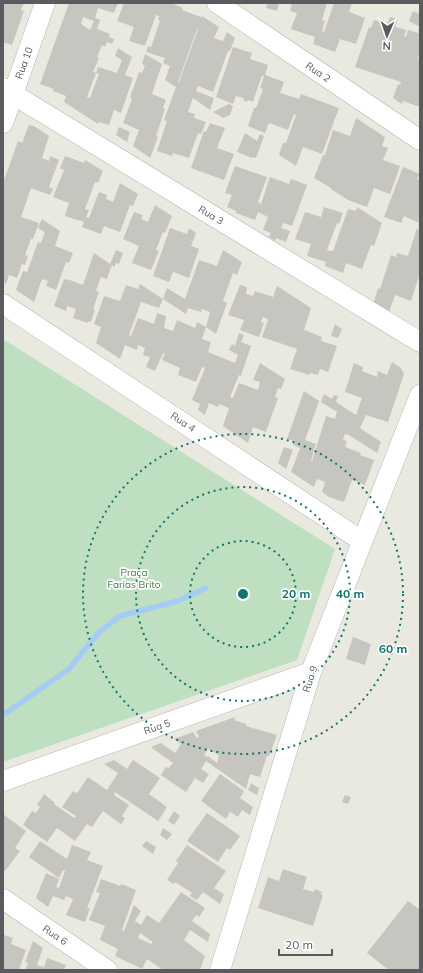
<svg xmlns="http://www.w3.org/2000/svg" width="423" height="973" font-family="Mulish,sans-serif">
	<rect width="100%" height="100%" fill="#eae9e0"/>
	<path fill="#bfdfc1" d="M3 339 335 549 297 660 3 762Z"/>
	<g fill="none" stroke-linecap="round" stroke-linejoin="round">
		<path stroke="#a5ccf5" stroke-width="5.5" d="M3 715 69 669 99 632 120 616 178 601 206 588"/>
	</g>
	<path fill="#c7c5bf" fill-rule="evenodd" d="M3 3H24L21 10 24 11 12 45 3 42Z
		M69 3H118L114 13 98 8 95 18 100 20 97 29 110 34 109 37 114 39 112 44 107 42 105 47 102 45 97 57 99 58 93 72 96 73 87 97 90 98 99 74 96 73 98 67 117 73 122 60 115 56 118 48 132 57 125 75 133 78 121 113 114 110 109 125 99 122 98 124 64 102 66 96 53 91 54 89 40 84ZM83 17 94 21 90 30 81 24Z
		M124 3H171L183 8 182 10 201 17 202 16 219 27 214 38 223 41 227 32 235 38 230 51H228L213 92 198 86 196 91 214 98 210 110 193 98 188 112 195 114 194 118 206 122 201 134 198 133 189 158 173 153 172 156 157 151 167 121 164 120 176 87 165 80 170 66 163 63 165 58 146 52 148 46 151 47 160 21 158 20 159 16 156 15 145 46 129 41 134 27 117 21ZM197 29H198L179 82H178Z
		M268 3H279L277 11 266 8Z
		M292 3H327L322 20 325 21 322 31 324 32 334 3H352L349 12 365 18 356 44 340 39 335 52 313 44 315 37 291 29 297 13 290 11Z
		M413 11 420 14V51L418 58H420V107L403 101 402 104 393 98 398 84 400 85 401 82 355 67 369 27 371 28 374 20 387 24 390 17 398 19 395 27 406 30 404 36 406 37 408 30 418 33 420 27 409 21Z
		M233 47 252 53 250 59 268 65 265 75 284 82 280 93 299 99 301 94 339 108 322 154 303 147 296 166 279 155 283 143H286L296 115 294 114 288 130 269 123 265 133 248 126 254 108H256L263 89 260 88 264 76 262 75 253 102 248 100 247 102 243 100 244 98 236 96 233 104 216 97Z
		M145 54 162 64 152 94 166 100 163 108 165 109 156 136 158 137 150 158 133 146 139 130 123 123 132 99 130 97 139 72 142 73 145 66 142 64Z
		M229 104 233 106 230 115 223 118 213 112Z
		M356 118 385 137 382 146 388 148 383 160 400 166 390 194 374 188 367 207 348 200 331 189V188L314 178 323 155H325L333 130 350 136Z
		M210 123 225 128 217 148 234 154 224 180 191 168 204 131 206 132Z
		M29 125 34 126 49 136 42 158 49 161 50 156 59 160 49 187 53 189 50 195 31 188 21 217 39 223 33 239H31L25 255 28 256 25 265 22 264 17 278 9 275 6 284 3 281V183L18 141 22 143Z
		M119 127 130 132 127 142 116 135Z
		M245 133 257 141 260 134 264 136 256 158 253 157 252 158 237 152Z
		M65 156 84 163 85 160 103 171 98 183 95 182 85 209 89 210 86 217 89 218 99 192 107 195 106 199 113 202 120 183 138 194 133 206 130 205 120 232 104 226 101 234 82 227 84 222 65 216 69 203 53 197 64 170 60 168Z
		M235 166 267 177 258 202 261 204 270 177 289 184 291 179 307 185 292 226 283 223 281 228 290 231 286 242 276 238 275 241 269 237 271 233 263 230 268 217 258 212 255 220 236 213V211L227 207 232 195 225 193Z
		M403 167 420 174 417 179 420 180V226H418L419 223 404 216 401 223 384 217Z
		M155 205 172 216 165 233 163 232 156 250 159 251 151 270 132 263 139 246 123 239 134 212 143 215 141 219 148 222Z
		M324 207 343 213 339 224 337 223 327 250 330 251H333L348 209 356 211 357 207 382 223 374 246 371 245 362 269 346 263 343 273 325 266 326 262 307 256 311 244 295 239 305 212 321 217Z
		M42 219 60 231 55 246 73 253 69 263 66 262 56 290 46 286 48 281 42 279 34 302 16 290 23 271 27 272 38 242 41 243 45 232 38 228Z
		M170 228 187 234 189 228 196 233 191 246 199 249 189 278 173 272 169 282 153 276Z
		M417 228 420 231V273L411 301 395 295 388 315 373 305 378 288 380 289 391 255 396 257 397 253 408 256Z
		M116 250 123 253 119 264 116 263 114 267 112 265 107 279 101 277 96 291 99 292 93 309H95L91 322 89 321 88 323 73 318 76 309 67 306 66 311 54 306 64 279 66 280 67 279 83 285 94 253 110 264Z
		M223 250 242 262 237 275 233 273 223 301 227 303 216 334 206 327 202 339 211 342 208 352 235 363 238 355 229 350 232 344 235 346 239 333 244 335 241 342 251 346 241 376 239 375 230 397 233 398 239 383 258 390 260 382 253 380 260 363 285 379 281 389 278 388 275 397 278 398 266 432 253 427 248 443 223 426 229 408 219 404 218 407 209 403 205 415 198 410 200 404 192 400 205 368 202 367 196 382 178 375 180 368 162 360 165 353H163L155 371 146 367 150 357 143 355 145 348 138 345 137 350 125 345 120 359 96 343 101 327 94 324 104 296 120 301 126 285 138 289 140 284 163 299 159 308 141 302 129 335 131 336 138 318 154 324 157 313 166 316 164 328 173 331 177 320 195 328 197 322 206 327 210 312 202 309 201 312 188 308 186 314 163 299 167 288 185 299 199 260 217 266Z
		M240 285 247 287 246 294 253 296 255 291 273 297 277 286 311 308 304 330 322 337 321 341 337 346 328 372 320 369 318 375 310 373 309 375 290 369 297 349 262 337 268 320 266 318 263 317 261 322 264 323 259 337 240 330 244 320 228 315Z
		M335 324 342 329 338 338 331 336Z
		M392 362 401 368 404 374 388 422 366 415 360 428 381 442 377 453 349 435 345 434 343 440 347 441 345 447 361 453 360 455 374 460 365 485 352 480 344 502 329 497 322 492 325 482 317 479 314 487 291 472 300 448 293 445 294 441 287 439 304 391 319 401 305 440 316 444 311 460 312 461 326 416 335 419 337 412 321 402 324 394 332 399 334 395 338 396 336 402 356 415 362 398 345 392 354 363 363 367 362 371 377 377 378 371 387 375Z
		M284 447 293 450 286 469 278 463Z
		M353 637 371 644 365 665 346 659Z
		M235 717 234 720 246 724V726L277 735 269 756H267L260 777 250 774 246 789 206 761 201 769 209 774 203 783 195 778 186 792 161 775 166 767 169 768 173 763 151 747 161 743 175 753 181 744 174 739 193 732 197 738 199 737 196 731ZM208 749 219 755 217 763 208 756 207 757 204 755Z
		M114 760 127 769 133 760 160 778 149 794 167 807 158 821 115 792 114 795 129 805 122 816 125 818 121 824 103 811 92 827 87 824 75 841 57 828 47 842 23 825 32 811 36 813 40 807 37 805 44 794 55 803 54 804 74 818 76 816 62 807 73 791 77 793 88 777 107 790 118 773 104 764Z
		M220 774 244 791 240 798 253 807 250 815 242 810 238 817 230 812 226 819 201 801Z
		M251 783 259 788 257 795 248 790Z
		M345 795 351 797 348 804 342 802Z
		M174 811 180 816 174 825 168 821Z
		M207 813 240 836 230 850 227 848 218 862 187 841Z
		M3 814 26 831 15 848 20 851 5 871 3 869Z
		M163 828 172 834 167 840 160 835Z
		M40 841 67 859 72 845 91 852 87 860 103 866 87 908H90L85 922 66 915 73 899 66 896 64 900 53 896 48 907 36 898 46 873 59 879 56 887 59 888 65 871 63 870 59 878 29 857Z
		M146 841 156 847 153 854 142 846Z
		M187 845 226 871 214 888 224 894 220 904 203 892 197 900 190 896 192 893 175 882 174 884 167 880 178 863 176 861Z
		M283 869 307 877 303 889 314 892 315 889 322 892 321 895H323L313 926 258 908 268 877 279 881Z
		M101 879 120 886 121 884 136 890 122 930 124 931 134 905 141 911 135 921 141 925 147 915 159 923 181 892 205 908 199 917 196 915 192 921 210 934 208 942 190 930 184 940 205 956 200 970H163L147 959 142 969 115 956 118 949 100 940 105 926 89 920 100 893 96 892ZM140 933 153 942 151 944 138 938Z
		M408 901 419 909 420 908V970H389L367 953Z
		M4 935 13 938 11 944 26 950 19 970H3Z
		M33 941 43 948 37 965 44 967 47 958 66 965 64 970H25L28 963 25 962Z"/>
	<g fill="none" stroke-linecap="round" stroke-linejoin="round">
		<defs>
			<path id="minor" d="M217 3 420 140
				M3 88 420 342
				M3 123 45 3
				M3 304 362 541
				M3 781 311 672
				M3 899 107 970
				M220 970 311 672 420 395"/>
		</defs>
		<use href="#minor" stroke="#b3b5b9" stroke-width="21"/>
		<use href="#minor" stroke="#fff" stroke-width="20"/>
	</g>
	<g fill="none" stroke="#0f766e" stroke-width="2" stroke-dasharray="2 4">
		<circle cx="243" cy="594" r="53"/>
		<circle cx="243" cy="594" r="107"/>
		<circle cx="243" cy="594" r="160"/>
	</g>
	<g text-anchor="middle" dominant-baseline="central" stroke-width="3.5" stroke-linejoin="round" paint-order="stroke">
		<g font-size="10" fill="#595b5f" stroke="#fff">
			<text transform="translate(24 63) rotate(-70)">Rua 10</text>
			<text transform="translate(318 72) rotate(34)">Rua 2</text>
			<text transform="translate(211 215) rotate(31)">Rua 3</text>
			<text transform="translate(183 422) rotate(33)">Rua 4</text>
			<text transform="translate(310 679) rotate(-72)">Rua 9</text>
			<text transform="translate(157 727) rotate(-19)">Rua 5</text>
			<text transform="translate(55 935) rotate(34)">Rua 6</text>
		</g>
		<g font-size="10" fill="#3c7b44" stroke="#fff">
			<text x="134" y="572">Praça<tspan x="134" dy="12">Farias Brito</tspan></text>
		</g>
	</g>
	<circle cx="243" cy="594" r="6" fill="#0f766e" stroke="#fff" stroke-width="2"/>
	<g font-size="12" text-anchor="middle" font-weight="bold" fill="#0f766e" stroke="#fff" stroke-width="3.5" stroke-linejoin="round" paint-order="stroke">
		<text x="296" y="598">20 m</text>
		<text x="350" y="598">40 m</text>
		<text x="393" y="653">60 m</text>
	</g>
	<rect width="423" height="973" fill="none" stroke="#595b5f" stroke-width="8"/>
	<g transform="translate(387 36) rotate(182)" stroke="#ffffff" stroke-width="3" paint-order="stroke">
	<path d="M0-3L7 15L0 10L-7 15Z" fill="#595b5f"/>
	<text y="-6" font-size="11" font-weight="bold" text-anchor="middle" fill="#595b5f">N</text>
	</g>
	<path d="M279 949v6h53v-6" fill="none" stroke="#595b5f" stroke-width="2"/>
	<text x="285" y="949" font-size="12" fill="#595b5f" stroke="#ffffff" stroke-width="3" paint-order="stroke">20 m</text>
</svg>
